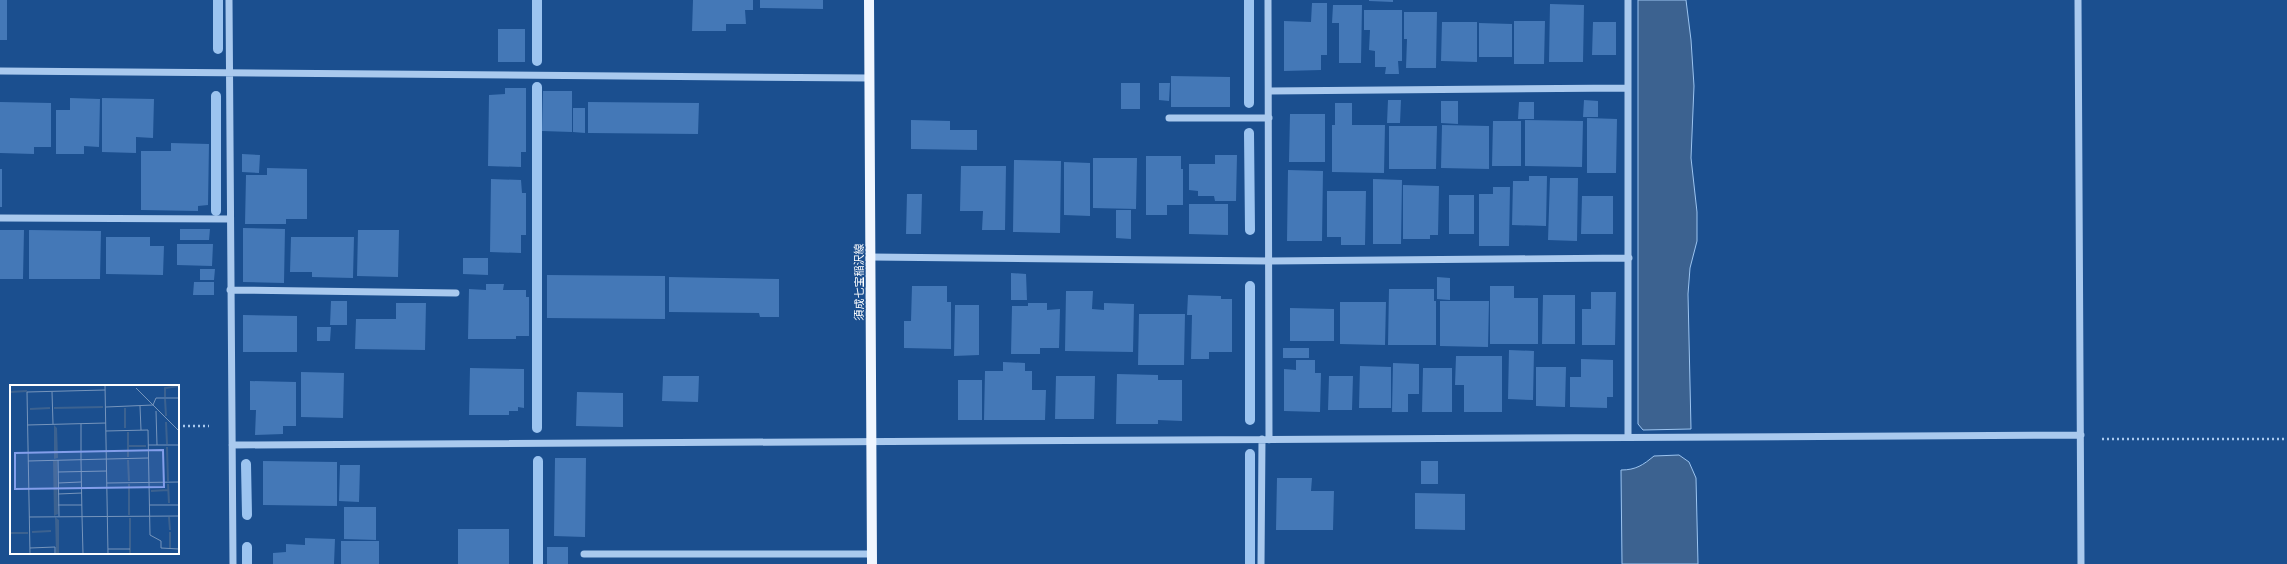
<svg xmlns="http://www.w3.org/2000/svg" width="2287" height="564" font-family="'Public Sans','Noto Sans JP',sans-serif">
	<rect width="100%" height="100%" fill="#1b4f8f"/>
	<path fill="#3c6290" stroke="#9cc4f0" d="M1638 0H1686L1691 40 1694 86 1691 158 1697 212V241L1690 268 1688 294 1691 429 1643 430 1638 424Z
		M1679 455 1689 462 1696 478 1698 564H1622L1621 470C1636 470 1643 465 1654 456Z"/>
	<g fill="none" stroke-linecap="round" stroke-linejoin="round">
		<path stroke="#9cc4f0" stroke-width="10" d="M218 0V49
			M537 0V61
			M537 87V428
			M1249 103V0
			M1249 133 1250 230
			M216 211V96
			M1250 286V420
			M1250 454V564
			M538 461V564
			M246 464 247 515
			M247 547V564"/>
	</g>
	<path fill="#4478b7" d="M0 0H7V40H0Z
		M693 0H753V10H745L746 24H726V31H692Z
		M760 0H823V9L760 8Z
		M1369 0H1393V2L1369 1Z
		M1312 3H1327V55H1321V70L1284 71V21L1311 22Z
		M1550 4 1584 5 1583 62H1549Z
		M1333 5H1362L1361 63H1339V23H1332Z
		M1364 10H1402V61H1398L1399 74H1385L1386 67H1375V51L1369 50 1370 30H1364Z
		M1404 12H1437L1436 68H1406L1407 39H1404Z
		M1514 21H1545L1544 64H1514Z
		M1442 22H1477V62L1441 61Z
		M1593 22H1616V55H1592Z
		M1479 23 1512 24V57H1479Z
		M498 29H525V62H498Z
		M1171 76 1230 77V107H1171Z
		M1121 83H1140V109H1121Z
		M1159 83H1170L1169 101 1159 100Z
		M505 88H526V152H521V167L488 166 489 95 505 94Z
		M543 91H572V132L542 131Z
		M70 98 100 99 99 147 84 146V154H56V110H70Z
		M102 98 154 99 153 138 136 137V153L102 152Z
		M1388 100H1401L1400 123H1387Z
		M1584 100 1598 101V117H1583Z
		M1441 101H1458V124L1441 123Z
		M0 102 51 103V147H34V154L0 153Z
		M588 102 699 103 698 134 588 133Z
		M1519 102H1534V119H1518Z
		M1335 103H1352V125H1385L1384 173 1332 172V125H1335Z
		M573 108H585V133L573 132Z
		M1290 114H1325V162H1289Z
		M1587 118 1617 119 1616 173H1587Z
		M911 120 950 121V130H977V150L911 149Z
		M1525 120 1583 121 1582 167 1525 166Z
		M1493 121H1521V166H1492Z
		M1442 125 1489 126V169L1441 168Z
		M1389 126H1437L1436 169H1389Z
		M171 143 209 144 208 205 198 206V211L141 210V151H171Z
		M242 154 260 155 259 173 242 172Z
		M1215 155H1237L1236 201H1215L1214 196H1198V191L1189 190V164H1215Z
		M1146 156H1181V169H1183V205H1167V215H1146Z
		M1093 158H1137L1136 209 1093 208Z
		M1014 160 1061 161 1060 233 1013 232Z
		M1064 162 1090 163V216L1064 215Z
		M961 166H1006L1005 230H982L983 211H960Z
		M267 168 307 169V219H286V224H245L246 175H267Z
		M0 169H2V207H0Z
		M1288 170 1323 171 1322 241H1287Z
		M1529 176H1547L1546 226 1512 225 1513 181H1529Z
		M1550 178H1578L1577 241 1548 240Z
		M491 179 521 180 522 193H526V235H521V253L490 252Z
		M1373 179 1402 180 1401 244H1373Z
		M1403 185 1439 186 1438 235H1430V239H1403Z
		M1493 187H1510L1509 246H1479V194H1493Z
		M1327 191H1366L1365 245H1341V237H1327Z
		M907 194H922L921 234H906Z
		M1449 195H1474V234H1449Z
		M1582 196H1613V234H1581Z
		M1189 204H1228V235L1189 234Z
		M1116 210H1131V239L1116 238Z
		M243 228 285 229 284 283 243 282Z
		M180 229H210L209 240H180Z
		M0 230H24L23 279H0Z
		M29 230 101 231 100 279H29Z
		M358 230H399L398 277 357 276Z
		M106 237H150V246H164L163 275 106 274Z
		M291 237H354L353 278 312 277V272H290Z
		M177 244H213L212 266 177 265Z
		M463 258H488V275L463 274Z
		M200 269H215L214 280H200Z
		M1011 273 1026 274 1027 300H1011Z
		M547 275 665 276V319L547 318Z
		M669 277 779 279V317H760L759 313 669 312Z
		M1437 277 1450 278V300L1437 299Z
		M194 282H214V295H193Z
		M486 284H504L503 290H526V297H529V336H516V339H468L469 289 486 290Z
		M912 286H947V302H951V349L904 348V321H911Z
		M1490 286H1514V298H1538V344H1490Z
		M1389 289H1434V301H1436V345H1388Z
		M1066 291H1093L1092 309 1104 310V303L1134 304 1133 352 1065 351Z
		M1591 292H1616L1615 345H1582V309H1591Z
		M1188 295 1221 296V299H1232V352H1209V359H1191L1192 315H1187Z
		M1543 295H1575V344H1542Z
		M331 301H347V325H330Z
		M1440 301H1489L1488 347 1440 346Z
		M1340 302H1386L1385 345 1340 344Z
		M396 303H426L425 350 355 349 356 319H396Z
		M1028 303H1047V310L1060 309 1059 348H1040V354H1011L1012 306H1028Z
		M955 305H979V355L954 356Z
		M1290 308 1334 309V341H1290Z
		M1139 314H1185L1184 365H1138Z
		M243 315 297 316V352H243Z
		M317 327H331L330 341H317Z
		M1283 348H1309V358H1283Z
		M1509 350 1534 351 1533 400 1508 399Z
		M1456 356H1502V412H1464V385H1455Z
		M1581 359 1613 360V397H1607V408L1570 407V377H1581Z
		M1296 360H1315V373H1321L1320 412 1284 411V369L1296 370Z
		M1003 362 1025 363V371H1032V390H1046L1045 420H984L985 371H1003Z
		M1393 363 1419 364V394H1408V412H1392Z
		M1360 366 1391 367V408H1359Z
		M1536 367H1566L1565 407 1536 406Z
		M470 368 524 369V408L518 407V411H509V415H469Z
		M1423 368H1452V412H1422Z
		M301 372 344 373 343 418 301 417Z
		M1117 374 1158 375V380H1182V421L1158 420V424H1116Z
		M663 376H699L698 402 662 401Z
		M1056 376H1095L1094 419H1055Z
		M1329 376H1353L1352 410H1328Z
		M958 380H982V420H958Z
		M250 381 296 382V426H283V434L255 435 256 410H250Z
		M577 392 623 393V427L576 426Z
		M555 458H586L585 537 554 536Z
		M263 461 337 462V506L263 505Z
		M1421 461H1438V484H1421Z
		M340 465H360L359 502 339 501Z
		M1277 478H1312L1311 491H1334L1333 530H1276Z
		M1415 493 1465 494V530L1415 529Z
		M344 507H376V540L344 539Z
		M458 529H509V564H458Z
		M305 538 335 539 334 564H273V553L286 552V544L305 545Z
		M341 541H379V564H341Z
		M547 547H568V564H547Z"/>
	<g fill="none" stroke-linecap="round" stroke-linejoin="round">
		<path stroke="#a9c9ee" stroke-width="2.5" stroke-dasharray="2 3" stroke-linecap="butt" d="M178 426H209
			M2102 439H2287"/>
		<path stroke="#a9c9ee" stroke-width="7" d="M229 0 233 564
			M1268 0 1269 440
			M1628 0V437
			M2078 0 2081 564
			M0 71 869 78
			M1269 91 1628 88
			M1169 118H1269
			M0 218 230 219
			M871 257 1269 261 1629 258
			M230 290 456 293
			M232 445 2081 435
			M584 554H872
			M1261 564 1262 439"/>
		<path stroke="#f0f6ff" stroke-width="10" d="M869 0 872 564"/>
	</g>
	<g text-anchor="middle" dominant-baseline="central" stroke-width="3" stroke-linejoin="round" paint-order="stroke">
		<g font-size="11" fill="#fff" stroke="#1b4f8f">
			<text transform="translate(859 282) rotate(-90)">須成七宝稲沢線</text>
		</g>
	</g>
	<g transform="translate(10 385)">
		<rect width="169" height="169" fill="#1b4f8f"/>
		<path d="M44 40 47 43 48 73 44 74ZM43 76H47L48 129 44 131ZM45 132 49 135V169H46Z" fill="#3c6290"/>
		<path fill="none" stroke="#3c6290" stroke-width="2" d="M0 7 17 6M155 12V3L169 1M155 14 156 31M44 23 93 22M115 23V43M20 24 40 23M156 37 157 59M118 47V72M118 61H136M157 62 158 96M118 75 119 96M119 99V130M158 99 159 118M141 106 158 105M159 132 160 145M120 133V169M22 147 41 146M160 147V163M0 148H18"/>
		<path fill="none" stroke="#7695bc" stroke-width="1" d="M95 0 98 169M126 3 169 46M42 7 43 39M143 20 146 13H169M130 21 131 45M96 22 143 20M146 26 147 60M71 39V75M17 40 96 38M96 46 138 45 140 150 151 156V163L169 164M138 60H169M48 75 49 131M71 75 72 131M18 76 138 73M48 87 97 86M48 98 71 97M97 98 169 97M48 109 72 108M48 120H72M139 120H169M72 131 73 169M19 132 169 131M20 163 45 162V169M98 164H120M20 169 17 7 95 5"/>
		<path fill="#839eea" fill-opacity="0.15" stroke="#839eea" stroke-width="2" d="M153 65 154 102 5 104V68Z"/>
		<rect width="169" height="169" fill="none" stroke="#fff" stroke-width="2"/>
	</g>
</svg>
